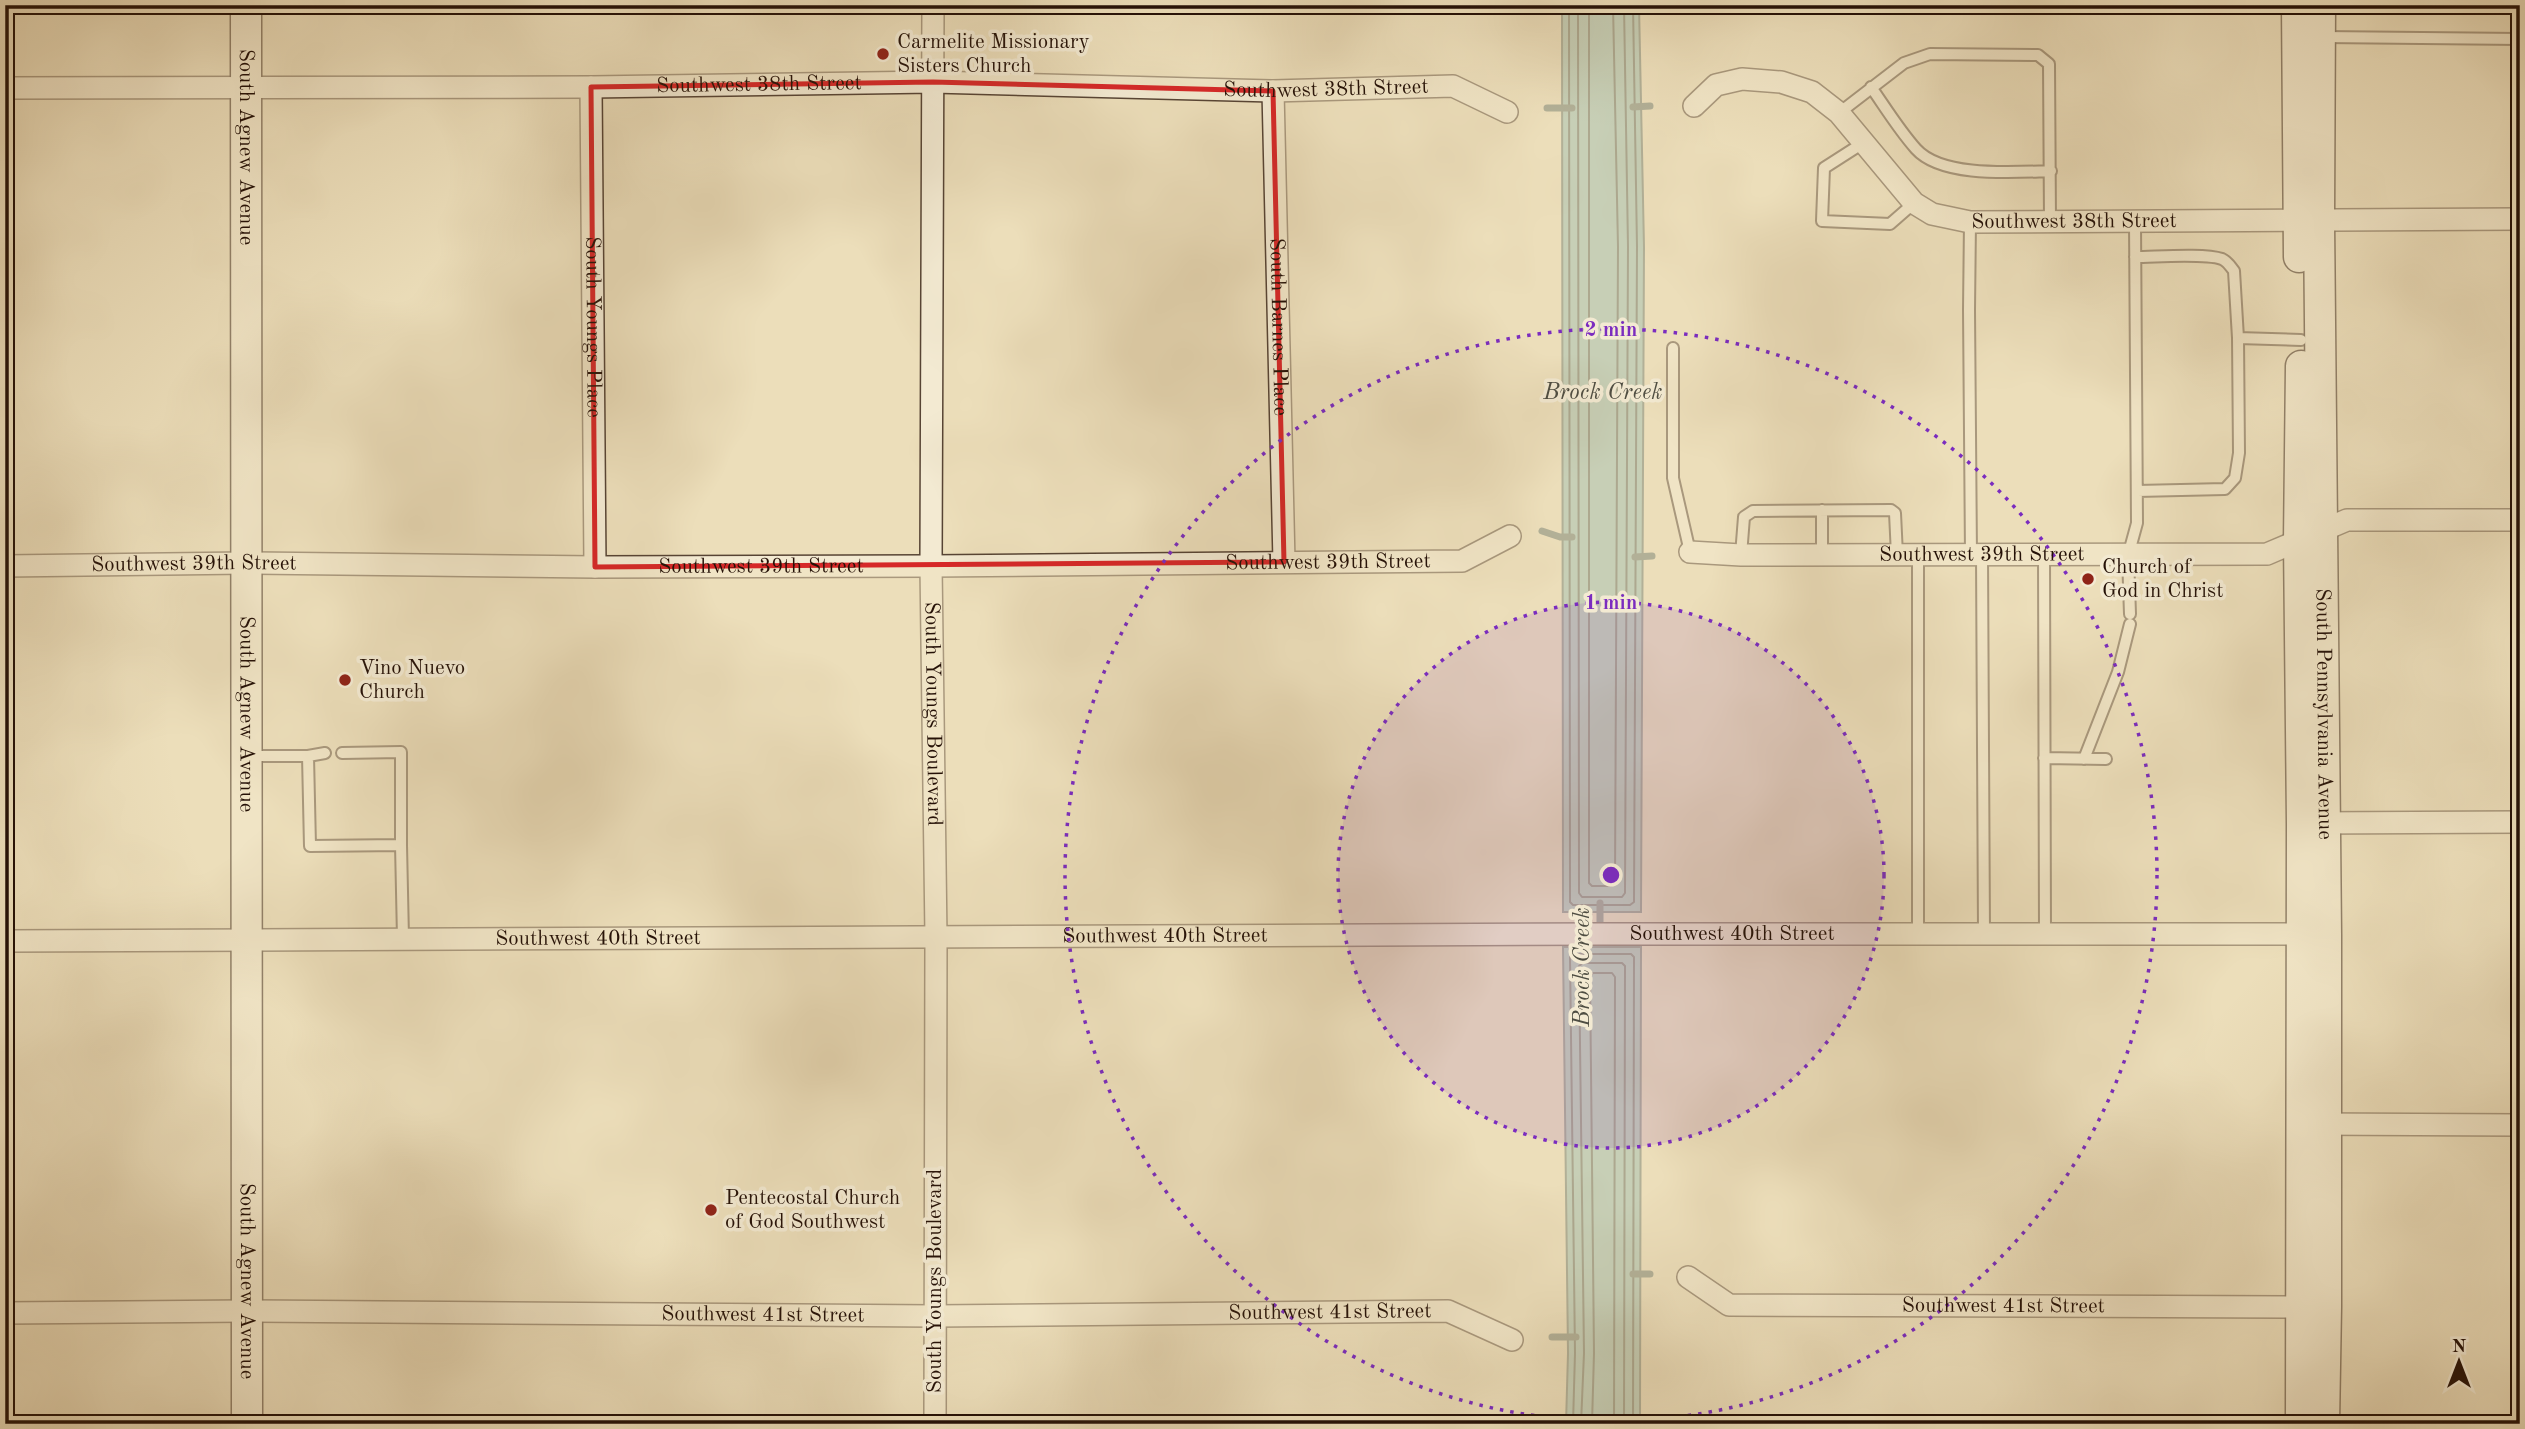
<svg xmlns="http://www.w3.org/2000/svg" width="2525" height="1429" font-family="'Old Standard TT',serif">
	<rect width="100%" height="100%" fill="#ecdeba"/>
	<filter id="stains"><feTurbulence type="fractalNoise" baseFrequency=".00286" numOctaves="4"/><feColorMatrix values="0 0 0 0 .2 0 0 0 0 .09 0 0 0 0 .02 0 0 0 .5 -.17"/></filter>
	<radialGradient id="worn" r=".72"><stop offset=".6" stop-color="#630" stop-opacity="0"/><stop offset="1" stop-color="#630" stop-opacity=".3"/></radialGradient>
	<path fill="#99bcb1" stroke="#6b786d" stroke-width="2" d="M1562 5H1639L1644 247 1641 912H1563Z
		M1563 947H1641L1640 1424H1566L1568 1353Z"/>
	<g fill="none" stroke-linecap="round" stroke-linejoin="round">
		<path stroke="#5f665c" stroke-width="2" d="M1569 5 1570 902 1573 905H1630L1634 902 1637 247 1633 5
			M1578 5 1579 893 1582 897H1622L1625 893 1628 247 1624 5
			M1589 5V883L1592 886H1611L1615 883 1618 247 1613 5
			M1573 1424 1575 1353 1570 957 1574 954H1631L1634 957 1633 1424
			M1581 1424 1584 1353 1579 966 1583 963H1622L1625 966 1624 1424
			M1592 1424 1594 1353 1590 977 1593 973H1612L1615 977 1614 1424"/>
		<path stroke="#6b786d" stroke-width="7" d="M1633 107 1650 106
			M1547 108H1572
			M1542 531 1560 537H1572
			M1635 557 1652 556
			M1600 903V933
			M1633 1274H1650
			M1552 1337H1576"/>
		<defs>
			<path id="lane" d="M2323 37 2520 39
				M1871 87C1885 107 1899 130 1916 149 1942 178 2014 172 2051 171
				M1839 113 1904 63 1930 54 2038 55 2049 64 2050 221
				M1863 143 1824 168 1822 221 1890 224 1914 203
				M1970 222 1969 310 1971 555
				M2135 257C2156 257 2204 253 2222 259 2227 261 2231 267 2234 271L2238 338 2239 453 2235 478 2225 489 2137 491
				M2238 338 2301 340
				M1673 348V478L1690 552
				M1741 555 1744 517 1753 511 1891 510 1895 513 1897 555
				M1822 555V510
				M1918 555V934
				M1982 555 1984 934
				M2044 555 2045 934
				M2130 614 2128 556 2137 523 2135 222
				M342 753 401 752V845
				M250 756H308L310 846 401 845 403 938
				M308 756 325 753
				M2044 758 2106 759
				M2084 759 2118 672 2130 624"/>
			<g id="street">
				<path id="s1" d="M933 5 931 566 936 937 935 1424"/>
				<path id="s2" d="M591 87 595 567"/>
				<path id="s3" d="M5 88 591 87 933 82 1273 91 1453 86 1507 112"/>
				<path id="s4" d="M1273 91 1284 562"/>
				<path id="s5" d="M1694 106 1716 85 1742 79 1781 82 1812 92 1839 113 1914 203 1932 214 1970 222 2520 219"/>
				<path id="s6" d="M1690 552 1741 555 2267 554 2347 520H2520"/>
				<path id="s7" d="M5 566 246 563 595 567 931 566 1462 561 1510 536"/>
				<path d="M2312 823 2520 822"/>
				<path id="s8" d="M5 941 1600 934H2313"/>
				<path d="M2312 1124 2520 1125"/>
				<path id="s9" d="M1688 1277 1729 1305 2313 1307"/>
				<path id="s10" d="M5 1313 246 1311 935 1316 1448 1311 1512 1340"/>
			</g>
			<g id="secondary">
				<path id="s11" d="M246 5 247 1424"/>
				<path d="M2297 5 2299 257"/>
				<path id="s12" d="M2320 5 2319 220 2326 934V1307L2324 1424"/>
				<path d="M2301 366 2299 541 2302 823 2301 1424"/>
			</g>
		</defs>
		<use href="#lane" stroke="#574434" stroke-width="14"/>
		<use href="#street" stroke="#574434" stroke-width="24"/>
		<use href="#secondary" stroke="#251107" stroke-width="33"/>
		<use href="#lane" stroke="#f3ead2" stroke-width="10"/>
		<use href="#street" stroke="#f3ead2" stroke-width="21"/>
		<use href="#secondary" stroke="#f3ead2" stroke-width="30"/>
	</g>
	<path d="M0 0H2525V1429H0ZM933 82 1273 91 1284 562 595 567 591 87Z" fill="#ecdeba" fill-opacity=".55" fill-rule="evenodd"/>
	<path fill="none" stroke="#d62828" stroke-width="5" stroke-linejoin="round" d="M933 82 1273 91 1284 562 595 567 591 87Z"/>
	<circle cx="1611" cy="875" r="273" fill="#7b2cbf" fill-opacity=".12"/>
	<g fill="none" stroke="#7b2cbf" stroke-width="3.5" stroke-dasharray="3.5 7">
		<circle cx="1611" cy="875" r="273"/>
		<circle cx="1611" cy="875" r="546"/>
	</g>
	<g fill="#8f2418" stroke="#f3ead2" stroke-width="2.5">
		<circle cx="883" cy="54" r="7"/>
		<circle cx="2088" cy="579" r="7"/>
		<circle cx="345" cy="680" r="7"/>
		<circle cx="711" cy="1210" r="7"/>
	</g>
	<g text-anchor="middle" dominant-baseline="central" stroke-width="7" stroke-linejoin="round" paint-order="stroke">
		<g font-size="21" fill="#251107" stroke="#f3ead2" text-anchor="start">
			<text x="897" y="42">Carmelite Missionary<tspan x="897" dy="24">Sisters Church</tspan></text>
			<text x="2102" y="567">Church of<tspan x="2102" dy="24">God in Christ</tspan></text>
			<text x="359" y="668">Vino Nuevo<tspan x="359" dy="24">Church</tspan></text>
			<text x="725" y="1198">Pentecostal Church<tspan x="725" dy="24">of God Southwest</tspan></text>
		</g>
		<g font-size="21" fill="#251107" stroke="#f3ead2">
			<text stroke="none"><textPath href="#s3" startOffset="754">Southwest 38th Street</textPath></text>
			<text stroke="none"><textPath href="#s3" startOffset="1321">Southwest 38th Street</textPath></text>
			<text stroke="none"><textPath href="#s11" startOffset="142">South Agnew Avenue</textPath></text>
			<text stroke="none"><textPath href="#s5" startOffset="444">Southwest 38th Street</textPath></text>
			<text stroke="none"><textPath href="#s2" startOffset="240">South Youngs Place</textPath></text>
			<text stroke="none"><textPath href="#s4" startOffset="236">South Barnes Place</textPath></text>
			<text stroke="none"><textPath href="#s6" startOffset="292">Southwest 39th Street</textPath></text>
			<text stroke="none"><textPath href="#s7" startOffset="1323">Southwest 39th Street</textPath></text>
			<text stroke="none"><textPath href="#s7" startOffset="189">Southwest 39th Street</textPath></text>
			<text stroke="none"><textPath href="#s7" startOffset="756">Southwest 39th Street</textPath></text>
			<text stroke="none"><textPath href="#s11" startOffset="709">South Agnew Avenue</textPath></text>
			<text stroke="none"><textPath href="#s12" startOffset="709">South Pennsylvania Avenue</textPath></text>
			<text stroke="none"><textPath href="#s1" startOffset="709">South Youngs Boulevard</textPath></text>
			<text stroke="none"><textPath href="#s8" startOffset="1727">Southwest 40th Street</textPath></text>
			<text stroke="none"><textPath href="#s8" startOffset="1160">Southwest 40th Street</textPath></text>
			<text stroke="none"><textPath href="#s8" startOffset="593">Southwest 40th Street</textPath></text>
			<text stroke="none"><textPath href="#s11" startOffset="1276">South Agnew Avenue</textPath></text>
			<text transform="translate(935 1281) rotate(-90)">South Youngs Boulevard</text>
			<text stroke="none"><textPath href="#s9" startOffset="324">Southwest 41st Street</textPath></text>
			<text stroke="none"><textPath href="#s10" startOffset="1325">Southwest 41st Street</textPath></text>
			<text stroke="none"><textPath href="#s10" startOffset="758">Southwest 41st Street</textPath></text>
		</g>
		<g font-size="23" font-style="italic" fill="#4e4d42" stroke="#f3ead2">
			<text x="1603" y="392">Brock Creek</text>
			<text transform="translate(1582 967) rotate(-90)">Brock Creek</text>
		</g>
	</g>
	<circle cx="1611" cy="875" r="10" fill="#7b2cbf" stroke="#f3ead2" stroke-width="3.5"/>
	<g font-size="21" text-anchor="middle" font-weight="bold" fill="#7b2cbf" stroke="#f3ead2" stroke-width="7" stroke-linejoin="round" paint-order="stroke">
		<text x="1611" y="336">2 min</text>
		<text x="1611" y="609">1 min</text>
	</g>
	<rect width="2525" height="1429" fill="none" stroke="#ecdeba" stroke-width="28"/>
	<rect x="7" y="7" width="2511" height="1415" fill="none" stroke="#251107" stroke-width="3.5"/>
	<rect x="14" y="14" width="2497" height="1401" fill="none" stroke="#251107" stroke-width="2"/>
	<g transform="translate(2459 1362)" stroke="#f3ead2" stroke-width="5" paint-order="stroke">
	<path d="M0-5L12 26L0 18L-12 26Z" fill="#251107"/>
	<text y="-10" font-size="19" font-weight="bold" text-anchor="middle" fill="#251107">N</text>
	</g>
	<rect width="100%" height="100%" filter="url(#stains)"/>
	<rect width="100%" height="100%" fill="url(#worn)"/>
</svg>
